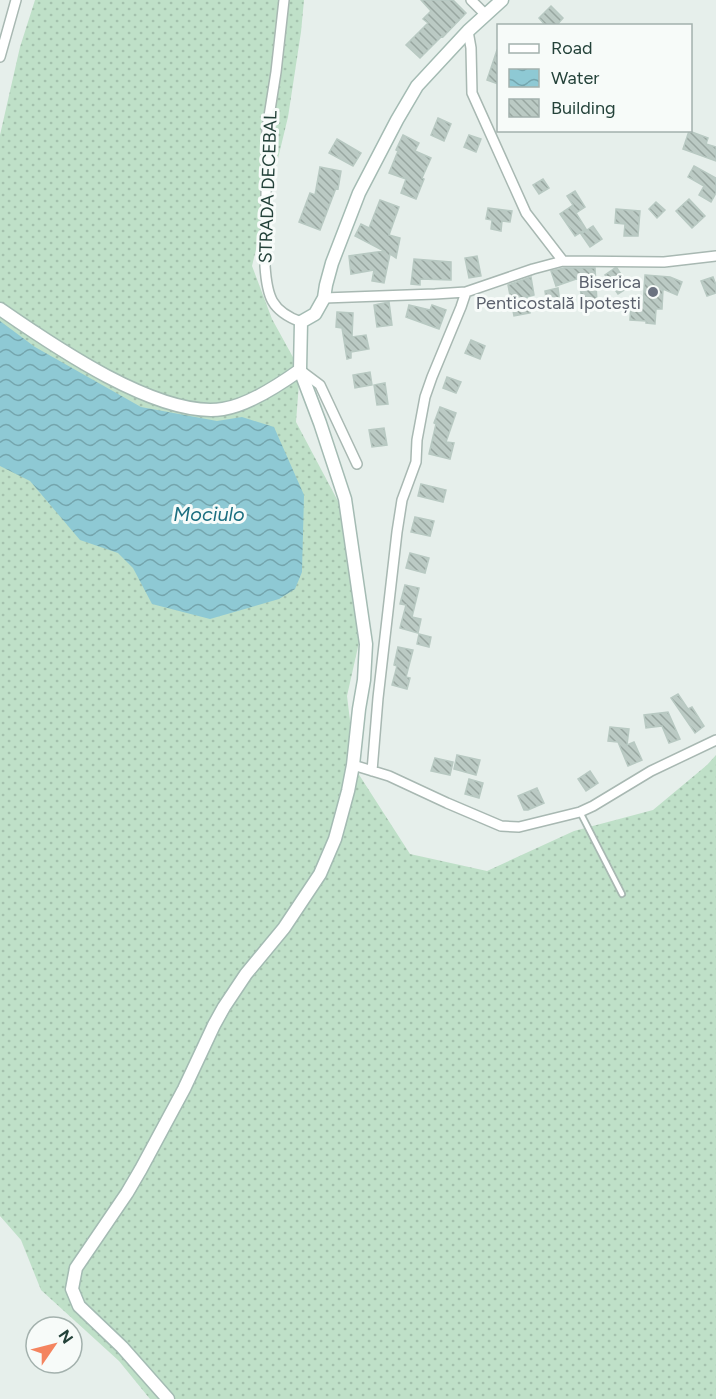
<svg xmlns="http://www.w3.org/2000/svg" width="716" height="1399" font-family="Figtree,sans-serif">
	<defs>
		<pattern id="grass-dots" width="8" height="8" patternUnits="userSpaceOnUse" patternTransform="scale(1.5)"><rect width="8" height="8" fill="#bfe0c8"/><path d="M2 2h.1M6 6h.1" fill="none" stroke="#a4c1ad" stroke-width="1.8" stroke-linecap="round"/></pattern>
		<pattern id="water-waves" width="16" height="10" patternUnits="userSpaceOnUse" patternTransform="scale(1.5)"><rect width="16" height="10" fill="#8ec9d4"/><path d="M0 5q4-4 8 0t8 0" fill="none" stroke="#74a5ad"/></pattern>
		<pattern id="building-back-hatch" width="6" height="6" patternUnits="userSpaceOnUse" patternTransform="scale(1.5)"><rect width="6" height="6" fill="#bbcac4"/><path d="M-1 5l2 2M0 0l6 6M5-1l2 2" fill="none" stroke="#98a6a0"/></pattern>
	</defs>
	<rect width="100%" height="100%" fill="#e6efeb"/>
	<path fill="url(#grass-dots)" d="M35 0H304L301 32 288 117 252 266 272 319 300 370 296 422 357 537 366 611 347 696 356 770 410 854 487 871 574 831 653 810 707 765 716 755V1399H150L119 1361 41 1290 21 1240 0 1216V135L20 47Z"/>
	<path fill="url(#water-waves)" d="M0 321 35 347 141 407 217 421 242 417 274 427 304 495 302 572 295 589 279 599 210 619 152 604 133 568 118 553 80 540 30 481 0 466Z"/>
	<path fill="url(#building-back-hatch)" stroke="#b8c9c2" stroke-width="1.5" d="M421 0H453L466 13 443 37 442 36 420 58 406 45 428 23 423 19 431 11Z
		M551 6 563 18 556 26H546L539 18Z
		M497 50H498V84L487 80Z
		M438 118 451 124 444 141 431 135Z
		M689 131 708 138 706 144 716 147V161L683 149Z
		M403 135 419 143 415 151 431 158 422 178 424 179 416 199 401 193 406 179 389 173 398 151 396 150Z
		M469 135 481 139 476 152 464 147Z
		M337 139 361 153 353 166 329 153Z
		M694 166 716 178V193L711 202 699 195 704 186 688 177Z
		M320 167 341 171 338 189 336 188 320 230 299 222 310 193 315 195Z
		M543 179 549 188 539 194 533 185Z
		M575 191 585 207 576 213 586 229 575 236 560 214 573 205 567 196Z
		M689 199 705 216 692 228 676 211Z
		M380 200 399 207 389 235 400 238 396 258 390 254 384 283 372 281 374 270 351 274 349 256 384 251 355 236 361 224 369 228Z
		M656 202 665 210 657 218 649 209Z
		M488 208 512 211 510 222 502 221 501 231 491 229 492 220 486 219Z
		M616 209 640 211 638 236H624L625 224 615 223Z
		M593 226 602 239 590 247 581 234Z
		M477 256 481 276 469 278 465 258Z
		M414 259 451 262V280L420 279V285L411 284Z
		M564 268H595L597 302 582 303 579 278 556 286 551 271Z
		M615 268H617L629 287 618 294 605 275Z
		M645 275 670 277 682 282 677 295 663 289 662 309H656L655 324 646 323V321L630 320 631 303H641L643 306Z
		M531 277 534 295 527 297 530 313 514 316 508 285Z
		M713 277 716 285V293L707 296 701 281Z
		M558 288 560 303 547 305 545 291Z
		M389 302 392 325 377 327 374 305Z
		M409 305 430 310 432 305 446 310 439 329 406 317Z
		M337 312 353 313 352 337 366 335 369 349 351 352V358L347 359 342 328 336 327Z
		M471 340 485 346 480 359 465 353Z
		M370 372 372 385 355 388 353 375Z
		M447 377 461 382 456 393 443 388Z
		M385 383 388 404 377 405 374 385Z
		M440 407 456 413 446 442 454 443 450 459 429 454 436 424 434 423Z
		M384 428 387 445 372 447 369 430Z
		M421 484 446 490 443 502 418 496Z
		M415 517 434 521 430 536 411 532Z
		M410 553 429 558 425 573 406 568Z
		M405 585 419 588 412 617 421 619 418 633 400 628 406 605 400 604Z
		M419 634 431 637 429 647 417 644Z
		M398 647 413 650 406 677 410 678 407 689 392 685 397 666 394 665Z
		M678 694 688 709 692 707 704 726 695 733 671 698Z
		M668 712 680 739 669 743 662 726 646 728 644 715Z
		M610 727 629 729 627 745 634 742 642 760 628 766 618 742 608 741Z
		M457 755 480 760 476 775 454 769Z
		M435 758 453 762 450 775 431 771Z
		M590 771 598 783 586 791 578 779Z
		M469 779 483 783 479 798 465 794Z
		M537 788 544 803 528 810H524L518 796Z"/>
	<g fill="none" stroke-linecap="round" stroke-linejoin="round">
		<defs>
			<path id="lane" d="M580 812 622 894"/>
			<path id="street" d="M284 0 276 72 267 129 265 266C267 296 271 311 301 322
				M471 0 486 15
				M468 31 471 48 472 93 526 213 563 261
				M0 57 16 0
				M324 298 435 294 466 292 533 269 563 261 664 262 716 256
				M300 370 320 385 357 464
				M353 765 389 776 447 803 501 826 519 827 580 812 593 806 651 771 716 740
				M372 771 378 698 397 532 402 500 416 462 417 440 425 397 432 377 461 307 466 292"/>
			<path id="secondary" d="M0 309C52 345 159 419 223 409 249 405 279 385 300 370
				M168 1399 122 1347 79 1306 72 1289 76 1268 127 1193 141 1169 184 1089 214 1025 224 1007 246 974 284 928 320 874 335 839 348 791 353 765 359 709 364 680 366 644 345 499 320 423 300 370 301 322 315 314 324 298 326 285 332 263 359 193 397 120 417 86 468 31 502 0"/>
		</defs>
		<use href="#lane" stroke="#a8b8b2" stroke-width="8"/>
		<use href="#street" stroke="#a8b8b2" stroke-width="12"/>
		<use href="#secondary" stroke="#a4bbb3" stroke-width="15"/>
		<use href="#lane" stroke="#fff" stroke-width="4.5"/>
		<use href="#street" stroke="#fff" stroke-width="9"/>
		<use href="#secondary" stroke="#fff" stroke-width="12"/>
	</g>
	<circle fill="#6b7280" stroke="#f7fbf9" stroke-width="2" cx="653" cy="292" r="6"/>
	<g text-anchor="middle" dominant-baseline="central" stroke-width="6" stroke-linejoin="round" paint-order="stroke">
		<g font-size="18" fill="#24423a" stroke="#f7fbf9">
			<text transform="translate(268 187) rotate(-88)">STRADA DECEBAL</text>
		</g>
		<g font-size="18" fill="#5b616d" stroke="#f7fbf9" text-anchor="end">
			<text x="641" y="282">Biserica<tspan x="641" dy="21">Penticostală Ipotești</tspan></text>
		</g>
		<g font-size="20" font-style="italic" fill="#1c6f80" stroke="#f7fbf9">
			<text x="209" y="514">Mociulo</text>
		</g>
	</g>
	<rect x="497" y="24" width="195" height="108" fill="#f7fbf9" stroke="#a3b1ad" stroke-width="1.5"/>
	<rect x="509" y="44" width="30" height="9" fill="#ffffff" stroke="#a3b1ad" stroke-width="1.5"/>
	<text x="551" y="54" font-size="18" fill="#24423a">Road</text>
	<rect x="509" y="69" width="30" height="18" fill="url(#water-waves)" stroke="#a3b1ad" stroke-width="1.5"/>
	<text x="551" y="84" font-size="18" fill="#24423a">Water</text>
	<rect x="509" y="99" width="30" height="18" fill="url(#building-back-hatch)" stroke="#a3b1ad" stroke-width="1.5"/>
	<text x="551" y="114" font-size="18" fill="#24423a">Building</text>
	<g transform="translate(54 1345) rotate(55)"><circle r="28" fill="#f7fbf9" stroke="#a3b1ad" stroke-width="1.5"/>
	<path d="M0-4.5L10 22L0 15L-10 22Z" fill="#f4845f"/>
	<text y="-9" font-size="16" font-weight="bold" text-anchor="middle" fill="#24423a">N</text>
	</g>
</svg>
